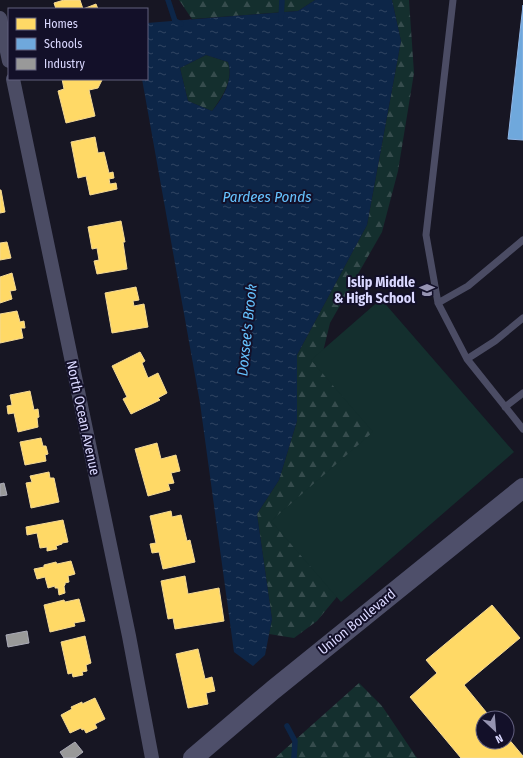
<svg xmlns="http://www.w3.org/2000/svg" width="523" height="758" font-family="'Fira Sans Condensed',sans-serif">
	<defs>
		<pattern id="forest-firs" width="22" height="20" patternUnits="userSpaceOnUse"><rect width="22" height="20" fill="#142f2e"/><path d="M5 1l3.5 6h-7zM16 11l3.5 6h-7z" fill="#364c4d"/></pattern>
		<pattern id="water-ripples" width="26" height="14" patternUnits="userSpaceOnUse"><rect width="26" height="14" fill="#0d2648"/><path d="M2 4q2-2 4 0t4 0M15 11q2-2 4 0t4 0" fill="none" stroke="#304563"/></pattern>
	</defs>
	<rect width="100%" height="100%" fill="#171623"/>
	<path fill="url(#forest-firs)" d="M179 0H315L298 11 192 19Z
		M392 0H409L414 73 398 171 382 232 330 323 321 360 375 423 373 439 340 593 317 621 294 638 269 634 272 619 257 514 279 480 297 421V355L367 225 401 41Z
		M206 55 228 62C234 80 222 97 212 111L188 101 180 68Z
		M359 683 382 706 417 758H275Z"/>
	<path fill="#142f2e" d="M381 299 514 452 341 602 271 521 373 432 311 360Z"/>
	<path fill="url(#water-ripples)" fill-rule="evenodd" d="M315 0H392L401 41 367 225 297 355V421L279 480 257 514 272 619 265 655 253 666 234 652 200 403 142 79H147V23L298 11ZM206 55 228 62C234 79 223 98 212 111L188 101 180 68Z"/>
	<path fill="#ffd966" stroke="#f4d994" d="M64 0H80L83 9 96 4 98 9H56L54 3Z
		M62 79H102V80L98 88 89 90 95 116 66 123 58 91 64 89Z
		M95 137 98 153 104 152 109 173 113 172 114 178 109 179 110 184 116 183 117 189 90 195 86 176 78 178 71 142Z
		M0 190H1L5 212 0 213Z
		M121 221 125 242H123L127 269 97 274 94 261 99 260 97 248 92 249 88 227Z
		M7 242 11 258 0 260V243Z
		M12 273 16 290 10 291 12 299 0 303V277Z
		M136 287 139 300 133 301 134 306 144 304 148 327 112 333 105 293Z
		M17 311 20 322 24 321 25 328H21L23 338 0 343V314Z
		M140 352 145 361 142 363 148 378 158 373 167 393 158 398 160 400 131 414 123 399 127 397 112 366Z
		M30 391 34 410 38 409 39 417 37 418 38 427 18 432 14 413 8 414 7 406 12 405 10 395Z
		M41 438 43 446H46L48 454 45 455 46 461 25 465 20 442Z
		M157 443 161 459 176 455 180 471 171 473 174 483 168 484 170 490 148 496 135 449Z
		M49 472 50 478H54L59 502 31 508 26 483 32 482 30 476Z
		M171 511 172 517 181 515 187 541 190 540 195 562 163 569 159 552 152 553 150 544 156 543 150 516Z
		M63 520 68 542 62 543V544L56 546 57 549 47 551V547L40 548 37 533 27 535 26 527Z
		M71 561 75 574 68 576 69 582 65 583V585L64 586 65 593 59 595 58 588H55V586L48 588 45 577 37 579 34 569 44 567V565L56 562 57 564Z
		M185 576 188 594 219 588 224 621 175 629 173 618 168 619 161 581Z
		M79 599 85 621 74 623 75 626 50 632 44 605 64 600 65 602Z
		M492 605 520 638 464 685 491 718H483V742H507V737L523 756V758H461L410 697 437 673 426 660Z
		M85 636 91 663 86 665 87 671 82 672 83 675 73 677 72 673 68 674 61 642Z
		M198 649 205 679 212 677 215 691 206 693 208 704 188 708 176 654Z
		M95 698 105 719 95 724 97 728 86 733 84 729 82 730 81 728 70 733 61 715 72 709 71 707 82 702V704Z"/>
	<path fill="#6fa8dc" stroke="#8fb6e6" d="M523 5V140L508 139Z"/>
	<path fill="#999" stroke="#acacb8" d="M4 483 7 495 0 496V484Z
		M27 631 29 643 8 647 6 635Z
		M75 742 83 752 75 758H64L60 752Z"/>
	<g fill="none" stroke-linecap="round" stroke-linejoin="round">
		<path stroke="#0d2648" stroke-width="5.5" d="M168 0 175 21 181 24
			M281 19 282 0
			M287 726 295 741 294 758"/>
		<path stroke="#4b4c64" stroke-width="7" d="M453 0 426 235 438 303 467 359 523 429
			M438 303 468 286 523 240
			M467 359 495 341 523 318
			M505 407 523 393"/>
		<path stroke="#4b4c64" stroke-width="14" d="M0 18 9 61
			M13 79 129 636 152 758"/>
		<path stroke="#4e4f6a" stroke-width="20" d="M193 758 273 690 523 488"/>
	</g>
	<defs>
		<symbol id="school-bare" viewBox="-9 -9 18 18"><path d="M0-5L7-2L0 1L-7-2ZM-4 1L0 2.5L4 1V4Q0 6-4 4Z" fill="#9694b2" stroke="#131029" stroke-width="2.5" paint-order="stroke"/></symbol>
	</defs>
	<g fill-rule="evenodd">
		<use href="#school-bare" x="416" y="279" width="22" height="22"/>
	</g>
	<g text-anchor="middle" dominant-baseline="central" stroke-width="4" stroke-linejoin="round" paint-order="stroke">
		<g font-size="14" font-weight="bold" fill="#dad8ff" stroke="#131029" text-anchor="end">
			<text x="415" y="282">Islip Middle<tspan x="415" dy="16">&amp; High School</tspan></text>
		</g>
		<g font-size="14" fill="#dad8ff" stroke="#131029">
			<text transform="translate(83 418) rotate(78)">North Ocean Avenue</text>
			<text transform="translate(357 622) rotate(-39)">Union Boulevard</text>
		</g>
		<g font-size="15" font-style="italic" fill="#66c3ff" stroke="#131029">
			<text x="267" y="197">Pardees Ponds</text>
			<text transform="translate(247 330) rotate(-84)">Doxsee's Brook</text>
		</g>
	</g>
	<rect x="8" y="8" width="140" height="72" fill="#131029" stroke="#63607f"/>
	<rect x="16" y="18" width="20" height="12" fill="#ffd966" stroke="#63607f"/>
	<text x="44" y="28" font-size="12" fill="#dad8ff">Homes</text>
	<rect x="16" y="38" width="20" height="12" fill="#6fa8dc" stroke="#63607f"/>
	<text x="44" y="48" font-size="12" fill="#dad8ff">Schools</text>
	<rect x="16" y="58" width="20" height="12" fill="#999999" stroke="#63607f"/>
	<text x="44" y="68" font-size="12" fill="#dad8ff">Industry</text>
	<g transform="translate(495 730) rotate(154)"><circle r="19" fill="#131029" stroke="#63607f"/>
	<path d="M0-3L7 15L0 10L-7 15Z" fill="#9694b2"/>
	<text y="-6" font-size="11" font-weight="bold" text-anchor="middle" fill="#dad8ff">N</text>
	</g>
</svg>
